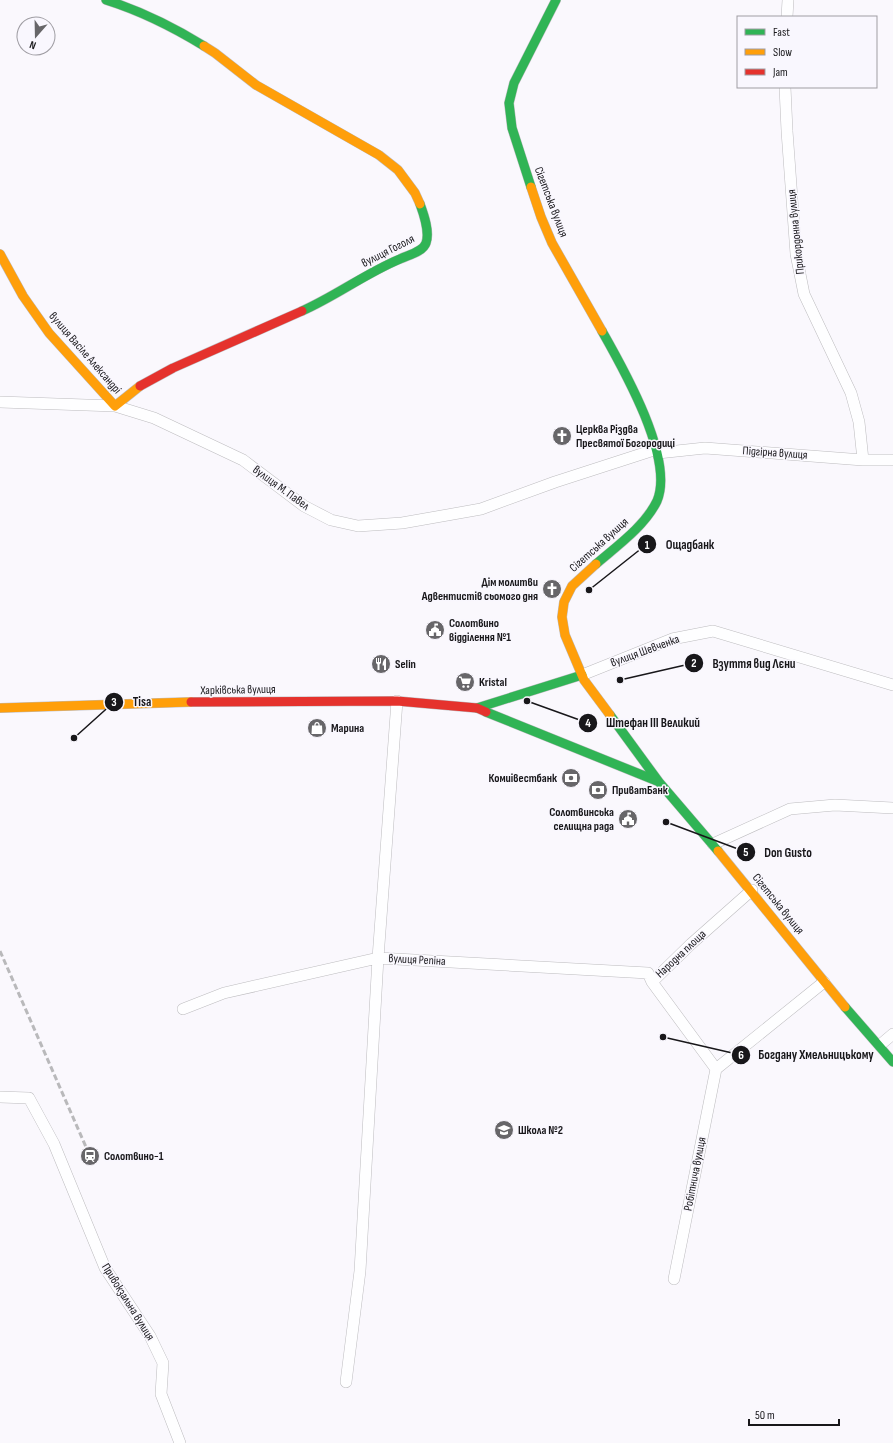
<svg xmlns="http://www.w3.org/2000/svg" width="893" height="1443" font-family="'Sofia Sans Condensed',sans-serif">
	<rect width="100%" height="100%" fill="#faf8fd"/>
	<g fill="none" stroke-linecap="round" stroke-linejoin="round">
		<defs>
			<path id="street" d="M787 17 788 0
				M785 87 787 131 796 254 804 294 851 393 859 422 863 460
				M0 402 115 406 154 418 243 460 304 506 331 520 358 526 402 523 481 509 555 482 657 449
				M658 453 705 448 863 460H893
				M582 675 672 639 713 631 893 685
				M713 844 790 809 835 805 893 808
				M752 890 691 944 652 982 716 1069 824 982
				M183 1009 224 993 378 958 648 973 652 982
				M880 1045 893 1034
				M0 1097 29 1098 54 1144 105 1268 150 1336 163 1363 161 1394 180 1443
				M674 1279 716 1069
				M346 1382 360 1271 378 958 397 701"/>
			<path id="fast" d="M106 0C141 11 173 27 204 46
				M531 187 512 128 509 103 514 83 556 0
				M302 311C336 296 366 273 400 259 408 255 423 252 426 243 430 232 424 215 420 204
				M596 564C617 546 645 526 657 501 675 459 623 368 602 331
				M477 708 582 675
				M486 712 657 781
				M610 715 659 782 718 851
				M845 1007 893 1062"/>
			<path id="slow" d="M204 46 215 53 256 85 379 155 398 170 415 193 420 204
				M531 187 541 217 552 243 602 331
				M0 254 23 296 49 333 115 406 140 386
				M596 564 572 586 564 602 562 617 565 635 584 680 610 715
				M0 708 191 702
				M718 851 845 1007"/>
			<path id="jam" d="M140 386 173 368 302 311
				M191 702 397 701 477 708 486 712"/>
		</defs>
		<use href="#street" stroke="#bdbcbf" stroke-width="12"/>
		<use href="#fast" stroke="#bdbcbf" stroke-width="10"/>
		<use href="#slow" stroke="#bdbcbf" stroke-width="10"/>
		<use href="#jam" stroke="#bdbcbf" stroke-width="10"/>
		<use href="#street" stroke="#fefeff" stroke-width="11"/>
		<use href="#fast" stroke="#30b455" stroke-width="9"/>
		<use href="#slow" stroke="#ff9f0a" stroke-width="9"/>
		<use href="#jam" stroke="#e5322d" stroke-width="9"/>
		<path stroke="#b9b9bb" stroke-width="3" stroke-dasharray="6 3" stroke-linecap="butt" d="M0 951 90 1156"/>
	</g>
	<defs>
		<symbol id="church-disc" viewBox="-11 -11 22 22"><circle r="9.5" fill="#676669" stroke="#f9f7fe"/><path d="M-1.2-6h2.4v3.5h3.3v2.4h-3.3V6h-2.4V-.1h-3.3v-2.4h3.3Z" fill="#fff"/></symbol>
		<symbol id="civic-disc" viewBox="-11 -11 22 22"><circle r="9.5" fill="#676669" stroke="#f9f7fe"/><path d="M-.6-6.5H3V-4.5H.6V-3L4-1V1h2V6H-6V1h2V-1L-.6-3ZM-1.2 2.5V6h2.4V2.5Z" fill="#fff"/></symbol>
		<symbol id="restaurant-disc" viewBox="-11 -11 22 22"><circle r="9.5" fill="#676669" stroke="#f9f7fe"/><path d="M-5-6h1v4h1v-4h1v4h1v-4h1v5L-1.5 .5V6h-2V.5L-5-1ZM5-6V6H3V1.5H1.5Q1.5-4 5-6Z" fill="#fff"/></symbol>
		<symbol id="supermarket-disc" viewBox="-11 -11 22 22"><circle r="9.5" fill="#676669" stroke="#f9f7fe"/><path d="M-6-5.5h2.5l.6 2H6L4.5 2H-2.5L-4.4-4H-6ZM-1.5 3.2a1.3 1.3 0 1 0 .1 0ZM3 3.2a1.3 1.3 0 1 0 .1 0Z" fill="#fff"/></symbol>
		<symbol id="shop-disc" viewBox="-11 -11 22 22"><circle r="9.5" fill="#676669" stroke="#f9f7fe"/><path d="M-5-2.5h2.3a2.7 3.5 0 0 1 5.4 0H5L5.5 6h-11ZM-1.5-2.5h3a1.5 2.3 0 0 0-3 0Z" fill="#fff"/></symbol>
		<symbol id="bank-disc" viewBox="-11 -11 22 22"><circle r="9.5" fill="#676669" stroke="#f9f7fe"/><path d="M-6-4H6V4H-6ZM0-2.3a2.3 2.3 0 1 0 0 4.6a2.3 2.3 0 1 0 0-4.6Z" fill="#fff"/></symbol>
		<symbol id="school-disc" viewBox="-11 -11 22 22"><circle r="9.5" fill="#676669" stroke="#f9f7fe"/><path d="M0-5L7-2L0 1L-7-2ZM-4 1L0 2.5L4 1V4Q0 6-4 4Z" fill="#fff"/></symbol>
		<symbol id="station-disc" viewBox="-11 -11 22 22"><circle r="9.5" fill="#676669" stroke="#f9f7fe"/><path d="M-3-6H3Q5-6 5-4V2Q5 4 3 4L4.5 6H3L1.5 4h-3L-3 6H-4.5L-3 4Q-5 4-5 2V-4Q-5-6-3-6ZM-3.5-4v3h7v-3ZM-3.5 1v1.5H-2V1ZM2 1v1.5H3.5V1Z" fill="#fff"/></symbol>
	</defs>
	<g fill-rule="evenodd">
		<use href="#church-disc" x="551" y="425" width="22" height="22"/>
		<use href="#church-disc" x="541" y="578" width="22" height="22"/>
		<use href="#civic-disc" x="424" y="619" width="22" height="22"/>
		<use href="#restaurant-disc" x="370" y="653" width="22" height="22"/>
		<use href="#supermarket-disc" x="454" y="671" width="22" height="22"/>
		<use href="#shop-disc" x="306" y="717" width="22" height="22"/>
		<use href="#bank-disc" x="560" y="767" width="22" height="22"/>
		<use href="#bank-disc" x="587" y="779" width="22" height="22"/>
		<use href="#civic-disc" x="617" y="808" width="22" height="22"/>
		<use href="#school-disc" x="493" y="1119" width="22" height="22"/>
		<use href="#station-disc" x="79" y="1145" width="22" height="22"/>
	</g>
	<g text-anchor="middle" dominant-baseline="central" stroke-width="3" stroke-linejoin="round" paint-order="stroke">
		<g font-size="12" fill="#18171a" stroke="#f9f7fe">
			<text transform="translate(551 202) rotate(69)">Сігетська вулиця</text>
			<text transform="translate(796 232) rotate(-96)">Прикордонна вулиця</text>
			<text transform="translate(388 251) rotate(-27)">вулиця Гоголя</text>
			<text transform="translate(85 353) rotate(49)">вулиця Васіле Александрі</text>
			<text transform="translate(775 453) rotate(4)">Підгірна вулиця</text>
			<text transform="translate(281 488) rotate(36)">вулиця М. Павел</text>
			<text transform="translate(599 545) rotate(-42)">Сігетська вулиця</text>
			<text transform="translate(645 651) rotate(-20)">вулиця Шевченка</text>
			<text transform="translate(238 690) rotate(-1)">Харківська вулиця</text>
			<text transform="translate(778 904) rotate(51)">Сігетська вулиця</text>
			<text transform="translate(681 954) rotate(-43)">Народна площа</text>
			<text transform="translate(417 960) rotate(3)">вулиця Репіна</text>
			<text transform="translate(695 1174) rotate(-79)">Робітнича вулиця</text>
			<text transform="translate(128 1302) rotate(58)">Привокзальна вулиця</text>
		</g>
		<g font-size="12" font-weight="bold" fill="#18171a" stroke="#f9f7fe" text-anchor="start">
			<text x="576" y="429">Церква Різдва<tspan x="576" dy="14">Пресвятої Богородиці</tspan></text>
			<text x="538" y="582" text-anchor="end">Дім молитви<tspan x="538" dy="14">Адвентистів сьомого дня</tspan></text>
			<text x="449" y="623">Солотвино<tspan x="449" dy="14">відділення №1</tspan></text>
			<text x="395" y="664">Selin</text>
			<text x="479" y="682">Kristal</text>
			<text x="331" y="728">Марина</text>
			<text x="557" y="778" text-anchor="end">Комиівестбанк</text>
			<text x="612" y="790">ПриватБанк</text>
			<text x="614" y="812" text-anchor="end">Солотвинська<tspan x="614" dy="14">селищна рада</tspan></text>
			<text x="518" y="1130">Школа №2</text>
			<text x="104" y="1156">Солотвино-1</text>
		</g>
	</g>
	<path fill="none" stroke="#18171a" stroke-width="1.5" d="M589 590L647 544M620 680L694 663M74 738L114 702M527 701L588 723M666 822L746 852M663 1037L741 1055"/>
	<g fill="#18171a" stroke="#f9f7fe" stroke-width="1.5">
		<circle cx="589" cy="590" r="4"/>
		<circle cx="620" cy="680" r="4"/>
		<circle cx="74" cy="738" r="4"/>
		<circle cx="527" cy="701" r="4"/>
		<circle cx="666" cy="822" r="4"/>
		<circle cx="663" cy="1037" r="4"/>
		<circle cx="647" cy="544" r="10"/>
		<circle cx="694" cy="663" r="10"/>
		<circle cx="114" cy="702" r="10"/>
		<circle cx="588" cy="723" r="10"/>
		<circle cx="746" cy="852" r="10"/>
		<circle cx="741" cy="1055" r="10"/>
	</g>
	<g font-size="12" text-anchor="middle" font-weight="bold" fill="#fff">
		<text x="647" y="549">1</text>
		<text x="694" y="667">2</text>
		<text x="114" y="706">3</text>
		<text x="588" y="727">4</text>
		<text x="746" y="856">5</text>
		<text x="741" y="1059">6</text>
	</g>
	<g font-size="13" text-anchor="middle" font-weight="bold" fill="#18171a" stroke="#f9f7fe" stroke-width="3" stroke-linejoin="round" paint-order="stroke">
		<text x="690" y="549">Ощадбанк</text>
		<text x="754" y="668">Взуття вид Лєни</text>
		<text x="142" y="706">Tisa</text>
		<text x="653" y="727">Штефан III Великий</text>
		<text x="788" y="857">Don Gusto</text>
		<text x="816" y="1059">Богдану Хмельницькому</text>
	</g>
	<rect x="737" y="16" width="140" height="72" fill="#f9f7fe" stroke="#9f9da3"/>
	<rect x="745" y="29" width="20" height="6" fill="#30b455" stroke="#9f9da3"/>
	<text x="773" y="36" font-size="12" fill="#18171a">Fast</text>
	<rect x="745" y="49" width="20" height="6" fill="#ff9f0a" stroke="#9f9da3"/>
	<text x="773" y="56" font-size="12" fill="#18171a">Slow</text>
	<rect x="745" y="69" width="20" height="6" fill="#e5322d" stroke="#9f9da3"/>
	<text x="773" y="76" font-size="12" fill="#18171a">Jam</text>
	<g transform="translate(36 36) rotate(200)"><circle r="19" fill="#f9f7fe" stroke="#9f9da3"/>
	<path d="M0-3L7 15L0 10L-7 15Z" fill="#676669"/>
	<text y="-6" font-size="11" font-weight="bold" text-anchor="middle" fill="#18171a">N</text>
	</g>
	<path d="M749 1419v6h90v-6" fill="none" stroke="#18171a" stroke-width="2"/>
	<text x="755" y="1419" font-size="12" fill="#18171a" stroke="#f9f7fe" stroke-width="3" paint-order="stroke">50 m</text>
</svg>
